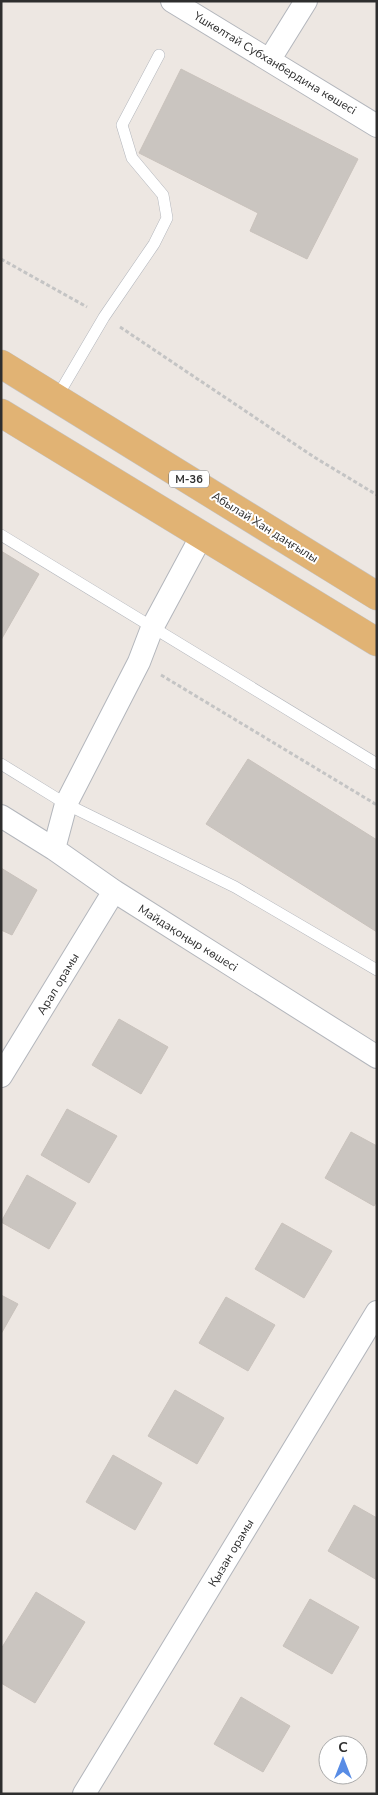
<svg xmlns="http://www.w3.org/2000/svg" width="378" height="1795" font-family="'Nunito Sans',sans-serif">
	<rect width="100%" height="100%" fill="#ede7e2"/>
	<path fill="#cac5c0" stroke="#c9c2bc" d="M181 69 358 159 307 259 250 231 258 213 139 153Z
		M1 551 39 574 1 640Z
		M248 759 377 840V932L206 824Z
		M1 868 37 890 12 935 1 930Z
		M119 1019 168 1047 141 1094 92 1065Z
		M67 1109 117 1136 89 1183 41 1155Z
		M351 1132 377 1146V1201L374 1206 325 1178Z
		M27 1175 76 1203 49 1249 1 1222Z
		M282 1223 332 1251 304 1298 255 1269Z
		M1 1295 18 1304 1 1334Z
		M226 1297 275 1325 248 1371 199 1343Z
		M175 1390 224 1418 197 1464 148 1436Z
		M113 1455 162 1483 135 1530 86 1502Z
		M354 1505 377 1518V1580L328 1551Z
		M36 1592 85 1622 35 1703 1 1683V1649Z
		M310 1599 359 1627 332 1674 283 1646Z
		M241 1697 290 1726 263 1772 214 1744Z"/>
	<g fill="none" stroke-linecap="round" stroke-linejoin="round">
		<defs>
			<path id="service" d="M57 397 104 317 154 244 167 218 163 195 132 158 122 125 159 55
				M1 535 377 764
				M1 764 66 804 235 887 377 970"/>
			<path id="minor" d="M172 1 377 126
				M270 59 306 1
				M1 816 54 849 114 891 377 1057
				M54 849 66 804 139 662 152 628 202 535
				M1 1076 114 891
				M84 1794 377 1312"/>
			<path id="primary" d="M1 364 377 596
				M1 413 377 642"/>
		</defs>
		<use href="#service" stroke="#b3b6bc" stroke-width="12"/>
		<use href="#minor" stroke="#b3b6bc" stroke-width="24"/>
		<use href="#primary" stroke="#c4c4c4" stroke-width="29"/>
		<path stroke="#c4c4c4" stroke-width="3" stroke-dasharray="4 2.5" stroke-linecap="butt" d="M1 259 87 307
			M120 327 314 457 377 495
			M161 675 377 805"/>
		<use href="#service" stroke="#fff" stroke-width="11"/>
		<use href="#minor" stroke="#fff" stroke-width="22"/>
		<use href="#primary" stroke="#e1b374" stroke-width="28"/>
	</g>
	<g text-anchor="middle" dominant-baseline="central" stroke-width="4" stroke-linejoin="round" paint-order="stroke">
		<rect fill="#fff" stroke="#6d6d6d" stroke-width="1" x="169" y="470.5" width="40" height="17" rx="4"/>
		<g font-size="11" font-weight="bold" fill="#2e2e2e">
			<text x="189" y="479">M-36</text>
		</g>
		<g font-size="12" fill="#2e2e2e" stroke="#fff">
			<text transform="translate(275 63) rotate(31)">Үшкөлтай Субханбердина көшесі</text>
			<text transform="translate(265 527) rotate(32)">Абылай Хан даңғылы</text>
			<text transform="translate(188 938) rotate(32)">Майдақоңыр көшесі</text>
			<text transform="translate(58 984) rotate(-59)">Арал орамы</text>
			<text transform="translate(231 1553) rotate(-59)">Қызан орамы</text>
		</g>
	</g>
	<rect width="378" height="1795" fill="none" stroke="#2e2e2e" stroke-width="5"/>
	<g transform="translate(343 1760)"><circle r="24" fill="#ffffff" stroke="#ababab"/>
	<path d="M0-4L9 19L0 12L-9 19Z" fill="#588ce5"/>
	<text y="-8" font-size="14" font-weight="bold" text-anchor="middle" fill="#2e2e2e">С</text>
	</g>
</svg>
